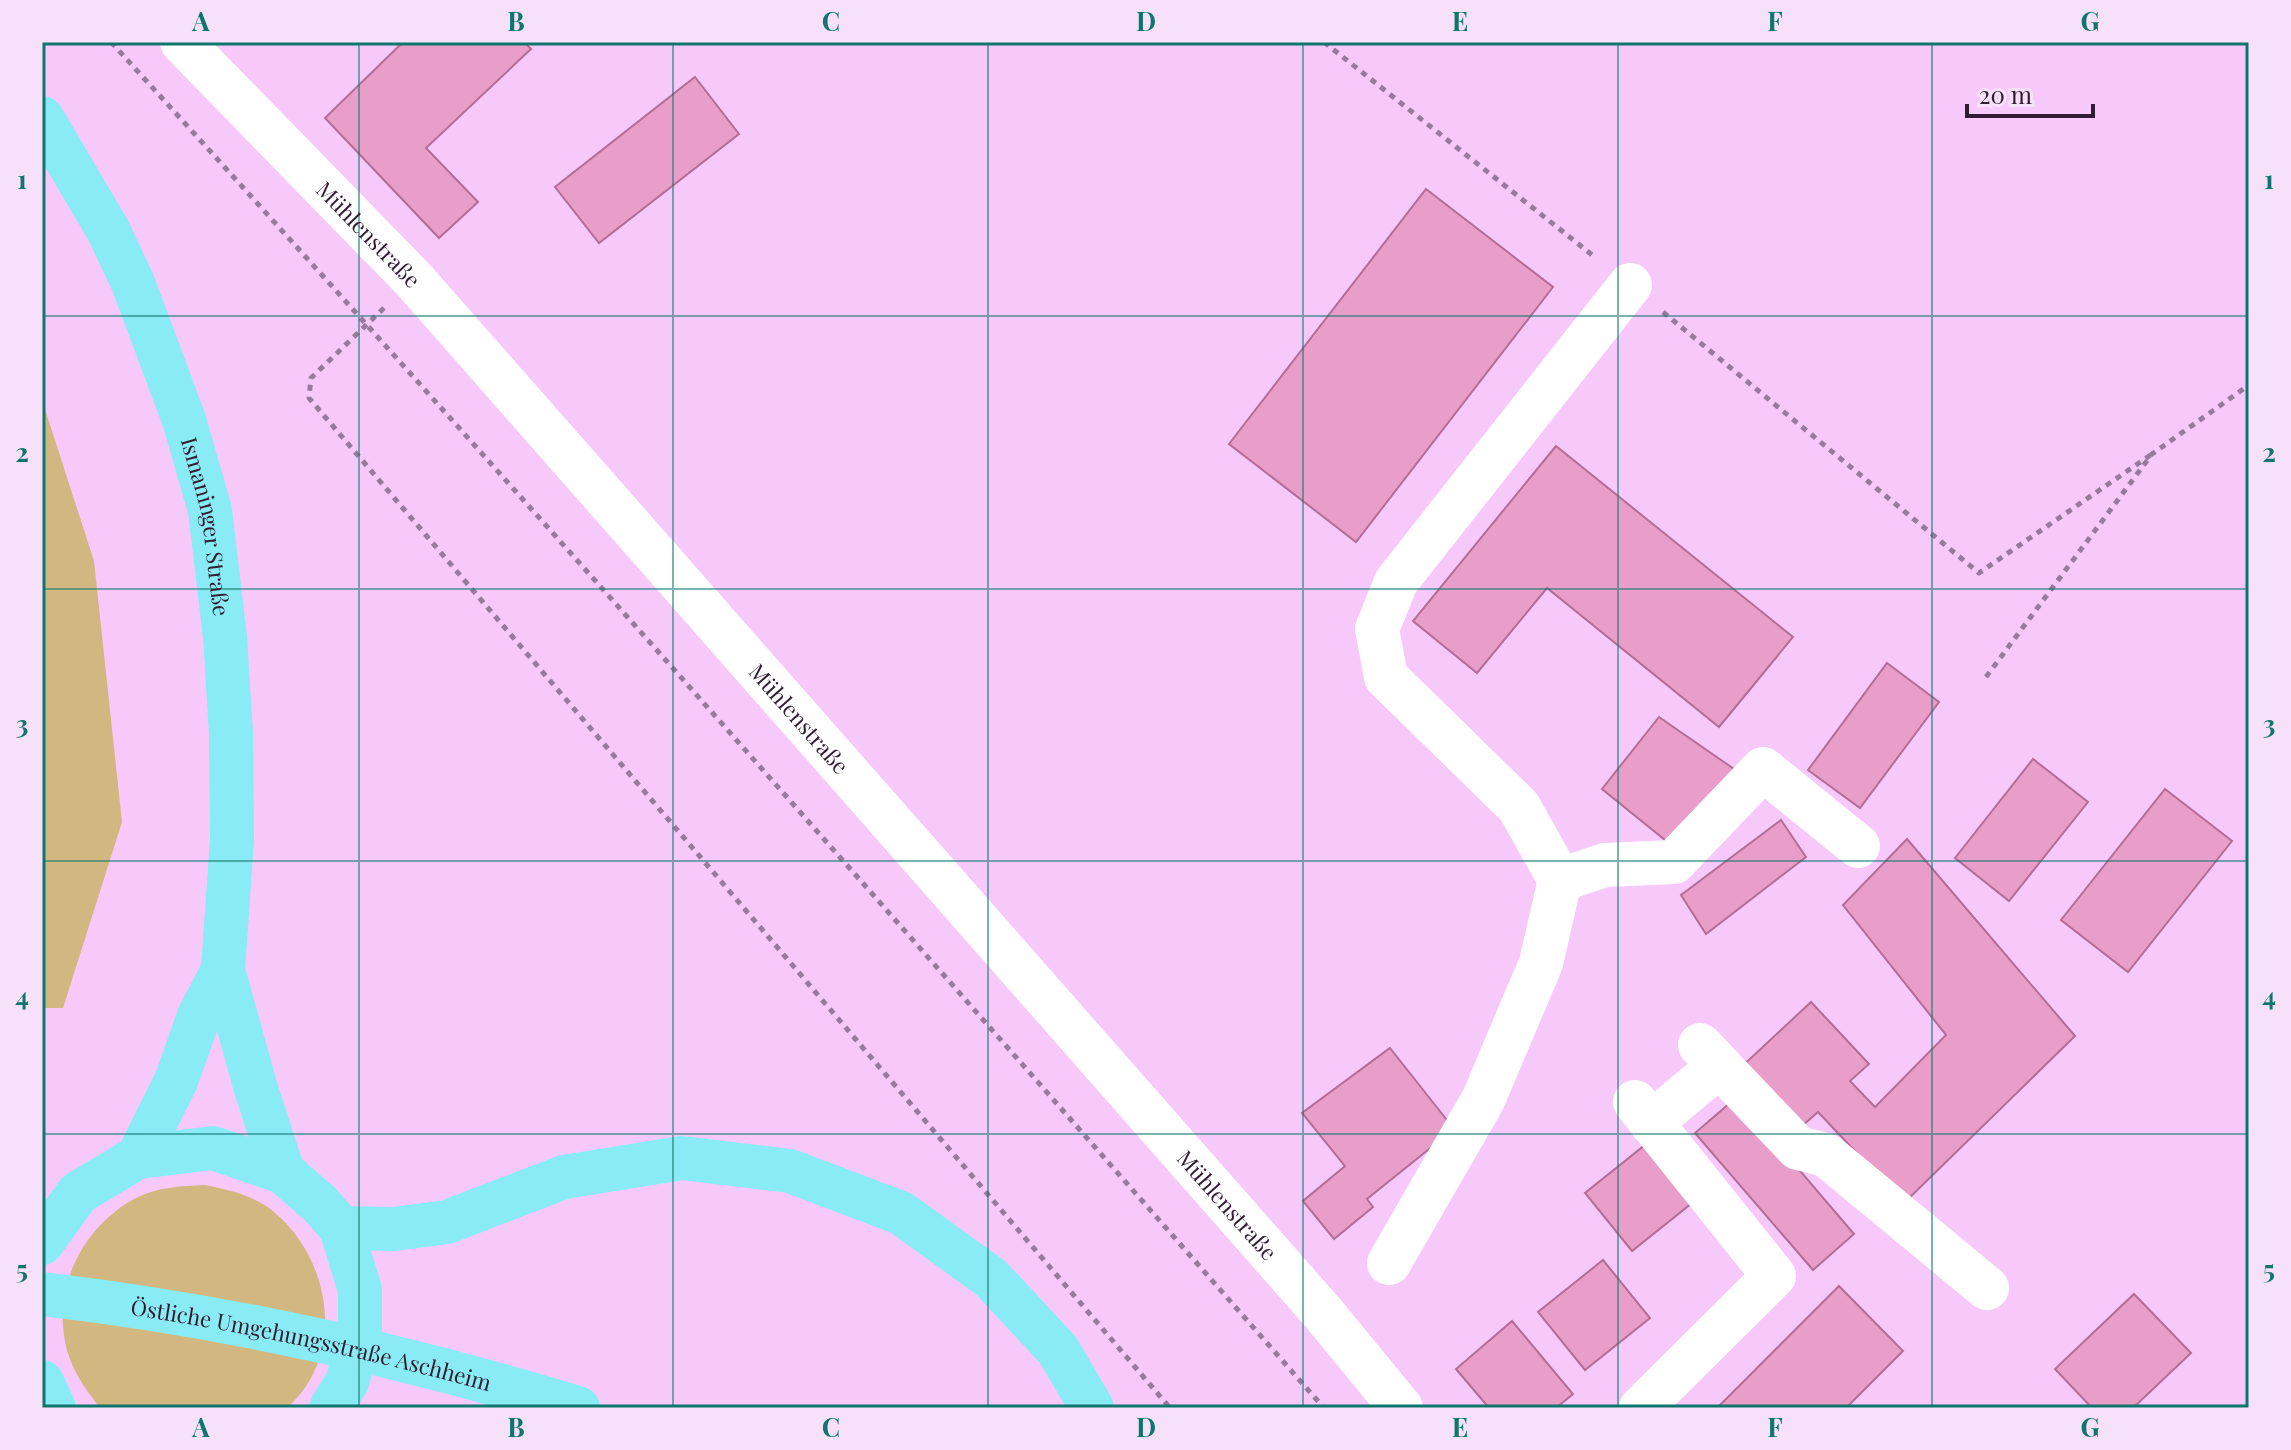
<svg xmlns="http://www.w3.org/2000/svg" width="2291" height="1450" font-family="'Playfair Display',serif">
	<rect width="100%" height="100%" fill="#f7c9fb"/>
	<path fill="#d2b780" d="M42 400 94 561 122 822 63 1008H42Z
		M205 1185C229 1190 254 1195 274 1212 331 1259 347 1355 287 1408H100C86 1390 73 1372 67 1350 51 1291 81 1228 134 1199 156 1187 181 1186 205 1185Z"/>
	<path fill="#e99eca" stroke="#b36d97" stroke-width="2" d="M403 42H524L531 49 426 148 478 202 439 238 325 118Z
		M695 77 739 134 599 243 555 187Z
		M1426 189 1553 287 1356 542 1229 444Z
		M1556 446 1793 637 1719 727 1547 588 1477 673 1413 621Z
		M1887 663 1939 702 1860 808 1808 770Z
		M1659 717 1734 769 1670 844 1602 789Z
		M2033 759 2088 802 2009 901 1955 858Z
		M2165 789 2232 841 2128 972 2061 920Z
		M1781 820 1806 857 1706 934 1681 895Z
		M1907 839 2075 1036 1904 1203 1818 1112 1794 1133 1736 1072 1811 1002 1869 1064 1850 1081 1875 1107 1946 1035 1843 905Z
		M1390 1048 1454 1129 1367 1199 1373 1207 1334 1239 1303 1201 1345 1166 1302 1113Z
		M1737 1097 1854 1234 1813 1270 1695 1133Z
		M1650 1141 1697 1199 1632 1251 1585 1193Z
		M1603 1260 1650 1318 1585 1370 1538 1312Z
		M1839 1286 1903 1351 1846 1408H1717Z
		M2134 1294 2191 1353 2133 1408H2092L2055 1369Z
		M1512 1321 1573 1394 1556 1408H1489L1456 1369Z"/>
	<g fill="none" stroke-linecap="round" stroke-linejoin="round">
		<path stroke="#9b799e" stroke-width="5" stroke-dasharray="6 6" stroke-linecap="butt" d="M111 42C521 492 922 950 1324 1408
			M1324 42 1596 258
			M384 308 311 378 309 398 1170 1408
			M1663 312 1979 573 2152 454
			M1986 677 2152 454 2249 385"/>
		<g stroke="#fff" stroke-width="44">
			<path id="s1" d="M182 42 414 280 1323 1313 1401 1408"/>
			<path d="M1560 880 1605 865 1674 862 1763 769 1858 846"/>
			<path d="M1700 1045 1798 1148 1826 1155 1987 1288"/>
			<path d="M1635 1102 1774 1276 1641 1408"/>
			<path d="M1651 1123 1719 1066"/>
			<path d="M1389 1263 1483 1100 1541 963 1560 880 1519 807 1386 677 1377 629 1396 582 1630 285"/>
		</g>
		<g stroke="#89ebf4" stroke-width="44">
			<path id="s2" d="M42 118 108 230 133 283 184 420 210 510 225 637 231 734 232 839 223 970 256 1089 283 1172"/>
			<path d="M138 1157 176 1081 199 1016 223 970"/>
			<path d="M341 1228 394 1229 447 1222 564 1177 682 1158 790 1171 901 1213 991 1278 1058 1350 1092 1408"/>
			<path d="M42 1243 78 1193 138 1157 213 1148 283 1172 320 1204 341 1228 360 1290V1337L347 1382 331 1408"/>
			<path id="s3" d="M42 1294C224 1315 403 1355 578 1408"/>
			<path d="M42 1382 54 1408"/>
		</g>
	</g>
	<path fill="none" stroke="#0f766e" stroke-width="2" stroke-opacity="0.55" d="M359 42V1408M673 42V1408M988 42V1408M1303 42V1408M1618 42V1408M1932 42V1408M42 316H2249M42 589H2249M42 861H2249M42 1134H2249"/>
	<g text-anchor="middle" dominant-baseline="central" stroke-width="6" stroke-linejoin="round" paint-order="stroke">
		<g font-size="22" fill="#311c33" stroke="#f7e0f9">
			<text stroke="none"><textPath href="#s1" startOffset="268">Mühlenstraße</textPath></text>
			<text stroke="none"><textPath href="#s2" startOffset="444">Ismaninger Straße</textPath></text>
			<text stroke="none"><textPath href="#s1" startOffset="916">Mühlenstraße</textPath></text>
			<text stroke="none"><textPath href="#s1" startOffset="1564">Mühlenstraße</textPath></text>
			<text stroke="none"><textPath href="#s3" startOffset="274">Östliche Umgehungsstraße Aschheim</textPath></text>
		</g>
	</g>
	<rect width="2291" height="1450" fill="none" stroke="#f7e0f9" stroke-width="88"/>
	<path d="M1967 104v12h126v-12" fill="none" stroke="#311c33" stroke-width="4"/>
	<text x="1979" y="104" font-size="24" fill="#311c33" stroke="#f7e0f9" stroke-width="6" paint-order="stroke">20 m</text>
	<rect x="44" y="44" width="2203" height="1362" fill="none" stroke="#0f766e" stroke-width="3"/>
	<g font-size="26" text-anchor="middle" font-weight="bold" fill="#0f766e">
		<text x="201" y="31">A</text>
		<text x="516" y="31">B</text>
		<text x="831" y="31">C</text>
		<text x="1146" y="31">D</text>
		<text x="1460" y="31">E</text>
		<text x="1775" y="31">F</text>
		<text x="2090" y="31">G</text>
		<text x="22" y="189">1</text>
		<text x="2269" y="189">1</text>
		<text x="22" y="462">2</text>
		<text x="2269" y="462">2</text>
		<text x="22" y="734">3</text>
		<text x="2269" y="734">3</text>
		<text x="22" y="1006">4</text>
		<text x="2269" y="1006">4</text>
		<text x="22" y="1279">5</text>
		<text x="2269" y="1279">5</text>
		<text x="201" y="1437">A</text>
		<text x="516" y="1437">B</text>
		<text x="831" y="1437">C</text>
		<text x="1146" y="1437">D</text>
		<text x="1460" y="1437">E</text>
		<text x="1775" y="1437">F</text>
		<text x="2090" y="1437">G</text>
	</g>
</svg>
